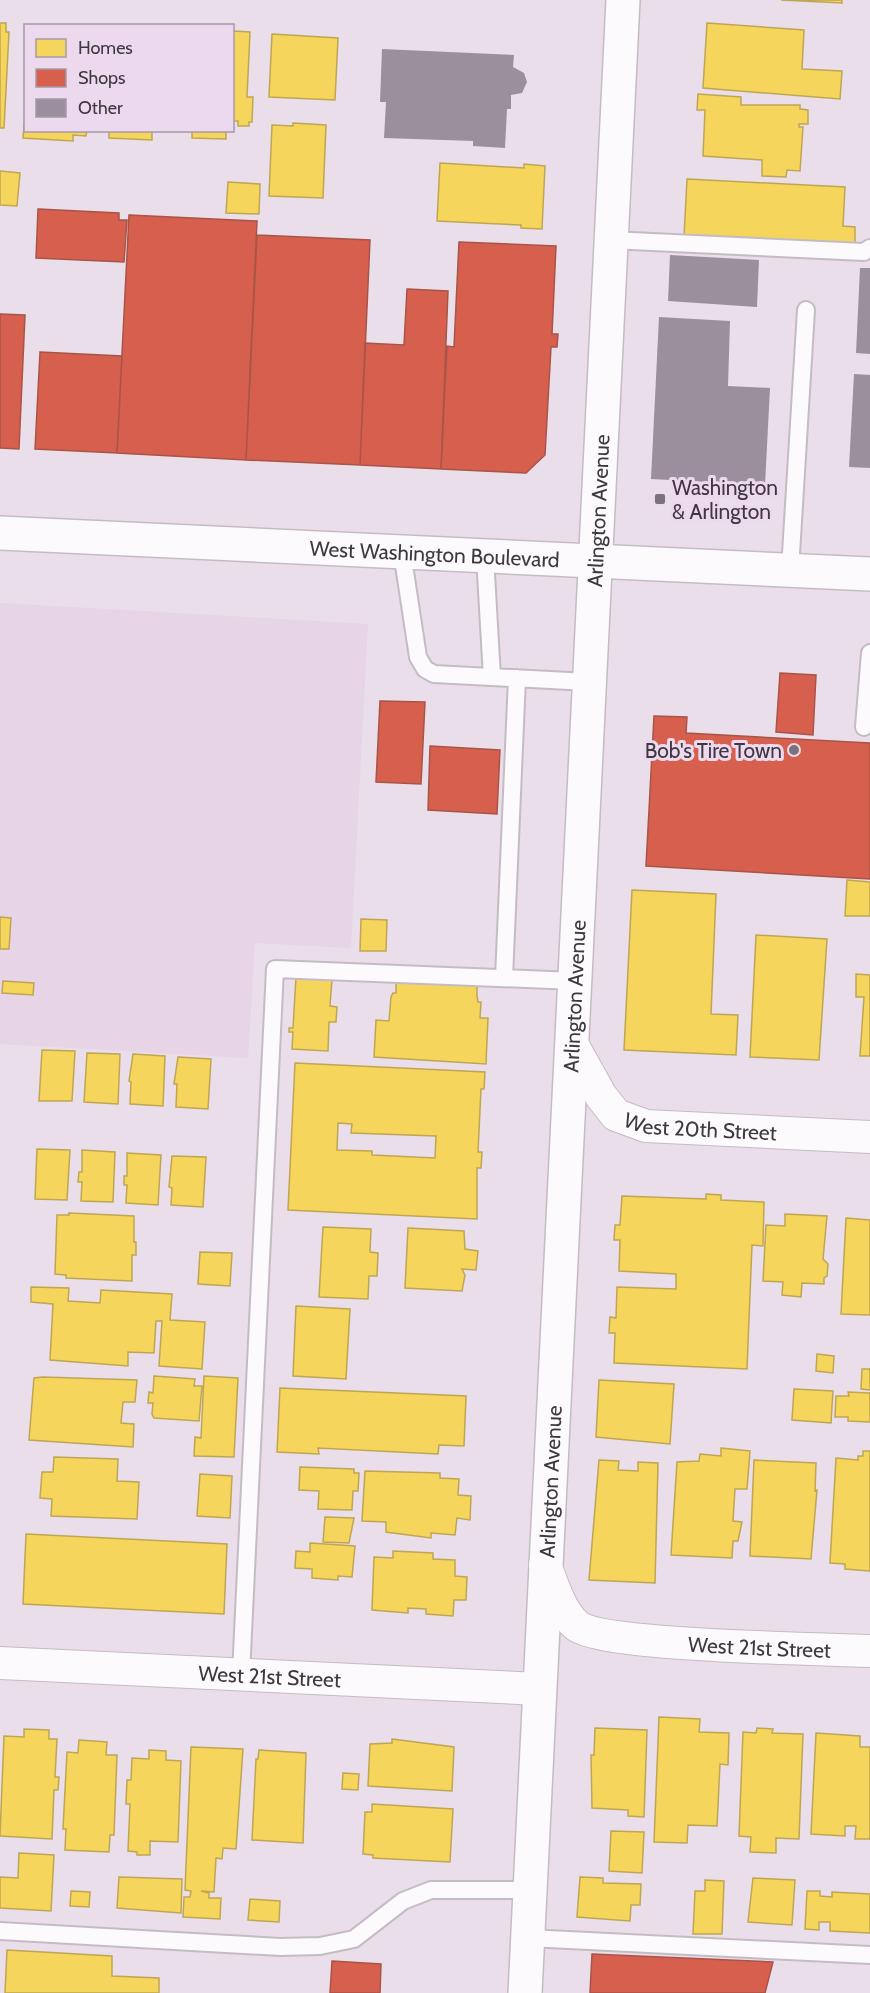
<svg xmlns="http://www.w3.org/2000/svg" width="870" height="1993" font-family="Cabin,sans-serif">
	<rect width="100%" height="100%" fill="#e9dee9"/>
	<path fill="#e7d4e7" d="M0 603 368 624 351 948 255 943 248 1058 0 1044Z"/>
	<path fill="#f6d55c" stroke="#bfa654" stroke-width="1.5" fill-rule="evenodd" d="M781 0H842V3Z
		M0 23H6V32H9L4 128H0Z
		M707 23 804 30 802 69 842 71 840 99 703 88Z
		M232 31 250 32 247 97H253L252 122H249V126H238V121H232Z
		M272 34 338 38 335 100 269 97Z
		M698 94 741 97V105H800V109L808 110V124H799V127H803L800 171 787 170 786 177 762 176V160L703 156 705 110H697Z
		M26 102V130H87L86 136 73 135V141L23 138Z
		M293 123 326 125 323 198 269 196 272 125 293 126Z
		M109 130H152V140L109 138Z
		M192 130H226V139L192 138Z
		M440 163 524 168V164L545 166 542 229 521 228V225L437 221Z
		M0 171 20 173 17 206 0 205Z
		M687 179 845 187 843 226 855 227V248L684 237Z
		M228 182 260 184 259 214 226 213Z
		M847 880 870 882V916H845Z
		M632 890 716 894 711 1014 738 1015 736 1055 624 1050Z
		M0 917 11 918 9 949H0Z
		M361 919 387 920 386 951H360Z
		M756 935 827 939 819 1060 750 1057Z
		M856 974 870 975V1056H860L864 997H856Z
		M296 977 332 979 330 1006 337 1007 336 1022H329L328 1051 292 1049 293 1032H289V1028H293Z
		M3 981 34 983 33 995 2 993Z
		M396 982 477 986V996L478 1002H481L480 1018H488L486 1064 374 1057 376 1020 389 1021 391 997 393 993H396Z
		M42 1050 75 1051 72 1101H39Z
		M87 1053 120 1054 118 1104 84 1102Z
		M133 1054 165 1056 163 1106 130 1104 131 1082 129 1081Z
		M178 1057 211 1059 208 1109 176 1107 177 1084H174Z
		M295 1063 485 1072 484 1089H481L478 1152H482L481 1168H477V1219L288 1210ZM338 1123 352 1124 351 1133 436 1136 435 1158 372 1155V1151L337 1150Z
		M37 1149 70 1150 67 1200 35 1199Z
		M82 1150 115 1152 113 1202 81 1201 82 1182H78L79 1172H82Z
		M127 1153 161 1155 158 1205 126 1203 127 1185H124V1176H127Z
		M172 1156 206 1157 203 1207 171 1205 172 1188 169 1187Z
		M706 1194 721 1195V1200L764 1202 763 1246 752 1245 747 1369 614 1363 615 1333H609L610 1317 616 1318 617 1287 676 1289V1274L619 1271 620 1240H614L615 1225H620L622 1196 706 1199Z
		M69 1213 134 1216V1242H136V1255H132V1281L66 1278V1275L55 1274 57 1215H69Z
		M785 1214 827 1216 823 1259 828 1264 827 1276 824 1278V1284L802 1283 801 1297 782 1295 783 1282 763 1281 766 1225 785 1226Z
		M846 1218 870 1220V1315L841 1314Z
		M323 1227 371 1229 370 1252 378 1253 377 1276H369L368 1299 319 1297Z
		M408 1228 464 1231 465 1249 478 1251 476 1270 462 1269 465 1275 462 1291 405 1288Z
		M200 1252 232 1253 230 1286 198 1284Z
		M31 1287 69 1288 68 1301 100 1303 101 1290 172 1294 170 1320 205 1322 202 1369 159 1366 162 1321H156L154 1353 128 1352V1366L50 1360 53 1304 31 1302Z
		M296 1306 350 1309 346 1379 293 1376Z
		M817 1354 834 1356 833 1373 816 1371Z
		M862 1369H870V1390L861 1389Z
		M154 1376 195 1379 194 1386H202L199 1421 154 1418 152 1414 153 1403H148L149 1392 153 1393Z
		M204 1376 238 1378 234 1457 194 1456 195 1437 201 1438Z
		M43 1377 137 1380 135 1402H123L121 1423 134 1424 133 1447 29 1440 34 1378Z
		M599 1380 674 1384 670 1444 596 1437Z
		M280 1388 466 1396 464 1446 439 1445 438 1454 318 1448 319 1454 277 1452Z
		M794 1389 833 1391 831 1423 792 1420Z
		M848 1392 870 1393V1422L848 1421V1417H835L836 1396H849Z
		M721 1448 750 1451 747 1489H735L733 1521 742 1522 738 1541H733L732 1558 671 1555 677 1462 699 1461 700 1454 721 1456Z
		M863 1451H870V1571L845 1569V1564L830 1563 836 1458 858 1460V1456H863Z
		M54 1457 118 1459 117 1481 139 1482 137 1519 51 1516 52 1499 40 1498 42 1472H53Z
		M599 1460 619 1461 618 1470 638 1471V1462L658 1463 655 1583 589 1580Z
		M754 1460 816 1463 815 1491 817 1490 811 1559 750 1556Z
		M300 1467 354 1469V1473H359L358 1491H353L352 1510 318 1509 319 1491 299 1490Z
		M365 1471 440 1473V1478L459 1479 458 1495 471 1496 470 1520 457 1518 455 1535 431 1533V1538L386 1532V1522L362 1521Z
		M200 1474 232 1476 230 1518 197 1516Z
		M325 1517 354 1518 349 1543 323 1542Z
		M26 1534 227 1544 224 1614 23 1604Z
		M310 1543 355 1546 352 1577 338 1576V1580L312 1578V1569L295 1568 296 1551 310 1552Z
		M393 1551 433 1553V1559L455 1560V1576L467 1577 466 1600H454L453 1616 426 1614V1609L408 1608V1613L372 1610 374 1557 393 1558Z
		M659 1717 700 1719 699 1732 729 1733 728 1765 720 1764 717 1826 688 1825 687 1843 654 1842Z
		M595 1728 647 1730 644 1817 628 1816V1810L592 1808 591 1755H594Z
		M757 1728 773 1729 772 1733 803 1734 799 1839 776 1838V1853L750 1852 751 1837 739 1836 743 1732 756 1733Z
		M24 1729 49 1730V1739H57L55 1777H59L58 1790H54L52 1839 0 1836 4 1736 24 1737Z
		M816 1733 860 1736V1747H870V1839H855L856 1826H845V1836L811 1834Z
		M392 1739 454 1747 452 1791 368 1786 370 1744 392 1743Z
		M79 1740 107 1742 106 1755H117L114 1835H110L109 1852 65 1850 66 1829H63L67 1752 78 1753Z
		M191 1747 243 1749 236 1849 223 1848 222 1859 216 1858 214 1892 201 1891 209 1893V1898H221L220 1919 183 1917 184 1897H190L191 1891 185 1890Z
		M149 1750 166 1751V1760L181 1761 178 1842 150 1841V1855H137V1852L128 1851 130 1804H126L127 1780H131L132 1758 149 1759Z
		M259 1750 306 1753 303 1843 252 1840 256 1759H258Z
		M343 1773 359 1774 358 1790 342 1789Z
		M372 1804 453 1809 450 1862 373 1858V1855L363 1854 365 1812H372Z
		M611 1831 644 1832 642 1873 609 1871Z
		M19 1853 54 1855 51 1911 0 1908V1877L18 1878Z
		M119 1877 182 1879 181 1913 117 1908Z
		M580 1877 603 1878V1883L641 1884 640 1905H631L630 1921 577 1917Z
		M753 1878 795 1880 792 1925 748 1922Z
		M705 1880 724 1881 722 1934H693L695 1891H705Z
		M71 1891 90 1892 89 1907 70 1906Z
		M807 1891H820V1896L832 1897V1892L870 1894V1933L830 1931V1922H819V1930L805 1929Z
		M250 1899 280 1901 279 1922 248 1920Z
		M7 1950 112 1956V1976L159 1978V1993H5Z"/>
	<path fill="#d6604d" stroke="#a95449" stroke-width="1.5" d="M38 209 119 213V220H127L124 262 36 258Z
		M129 215 257 221 246 460 117 453Z
		M257 235 370 240 360 465 246 460Z
		M459 242 556 246 552 334H558L557 347H551L545 455 526 473 441 469 447 346 454 347Z
		M407 289 448 291 441 469 360 465 365 343 404 345Z
		M0 314 25 315 19 449 0 448Z
		M40 352 122 356 117 453 35 449Z
		M780 673 816 675 813 735 776 732Z
		M380 701 425 702 421 784 376 782Z
		M654 716 687 717 686 733 870 743V879L646 866Z
		M430 746 500 750 497 814 428 810Z
		M592 1954 773 1962 765 1993H590Z
		M332 1961 381 1964 380 1993H330Z"/>
	<path fill="#9c8f9d" d="M382 49 514 55 513 67 524 73 527 82 522 93 511 95V109H507L505 148 473 146V141L384 138 386 102H380Z
		M670 255 759 260 757 307 668 301Z
		M860 268H870V354L856 353Z
		M659 317 730 321 728 386 770 388 765 485 651 479Z
		M854 374 870 375V468L849 467Z"/>
	<g fill="none" stroke-linecap="round" stroke-linejoin="round">
		<defs>
			<path id="lane" d="M610 240 864 252 870 248
				M402 552 418 657 425 669 434 674 588 682
				M485 557 492 677
				M790 570 806 310
				M864 727 870 653
				M504 978 517 678
				M241 1674 275 969 575 981
				M0 1931 280 1947 320 1946 354 1939 403 1901 431 1890H530
				M528 1938 870 1955"/>
			<g id="street">
				<path id="s1" d="M572 1044 601 1096 616 1115 646 1126 870 1137"/>
				<path id="s2" d="M545 1565C553 1585 560 1611 576 1625 600 1646 824 1649 870 1651"/>
				<path id="s3" d="M0 1663 539 1689"/>
			</g>
			<g id="secondary">
				<path id="s4" d="M0 533 870 574"/>
				<path id="s5" d="M525 1993 623 0"/>
			</g>
		</defs>
		<use href="#lane" stroke="#c4bcc4" stroke-width="20"/>
		<use href="#street" stroke="#c4bcc4" stroke-width="34"/>
		<use href="#secondary" stroke="#c4bcc4" stroke-width="36"/>
		<use href="#lane" stroke="#fcfafc" stroke-width="16"/>
		<use href="#street" stroke="#fcfafc" stroke-width="32"/>
		<use href="#secondary" stroke="#fcfafc" stroke-width="33"/>
	</g>
	<g fill="#7a727b" stroke="#edd9ee" stroke-width="2">
		<rect x="654" y="493" width="12" height="12" rx="3"/>
		<circle cx="794" cy="750" r="6"/>
	</g>
	<g text-anchor="middle" dominant-baseline="central" stroke-width="6" stroke-linejoin="round" paint-order="stroke">
		<g font-size="21" fill="#3f3840" stroke="#edd9ee" text-anchor="start">
			<text x="672" y="487">Washington<tspan x="672" dy="24">&amp; Arlington</tspan></text>
			<text x="782" y="750" text-anchor="end">Bob's Tire Town</text>
		</g>
		<g font-size="21" fill="#3f3840" stroke="#edd9ee">
			<text stroke="none"><textPath href="#s5" startOffset="1484">Arlington Avenue</textPath></text>
			<text stroke="none"><textPath href="#s4" startOffset="435">West Washington Boulevard</textPath></text>
			<text stroke="none"><textPath href="#s5" startOffset="998">Arlington Avenue</textPath></text>
			<text stroke="none"><textPath href="#s1" startOffset="170">West 20th Street</textPath></text>
			<text stroke="none"><textPath href="#s5" startOffset="512">Arlington Avenue</textPath></text>
			<text stroke="none"><textPath href="#s2" startOffset="254">West 21st Street</textPath></text>
			<text stroke="none"><textPath href="#s3" startOffset="270">West 21st Street</textPath></text>
		</g>
	</g>
	<rect x="24" y="24" width="210" height="108" fill="#edd9ee" stroke="#a799a8" stroke-width="1.5"/>
	<rect x="36" y="39" width="30" height="18" fill="#f6d55c" stroke="#a799a8" stroke-width="1.5"/>
	<text x="78" y="54" font-size="18" fill="#3f3840">Homes</text>
	<rect x="36" y="69" width="30" height="18" fill="#d6604d" stroke="#a799a8" stroke-width="1.5"/>
	<text x="78" y="84" font-size="18" fill="#3f3840">Shops</text>
	<rect x="36" y="99" width="30" height="18" fill="#9c8f9d" stroke="#a799a8" stroke-width="1.5"/>
	<text x="78" y="114" font-size="18" fill="#3f3840">Other</text>
</svg>
